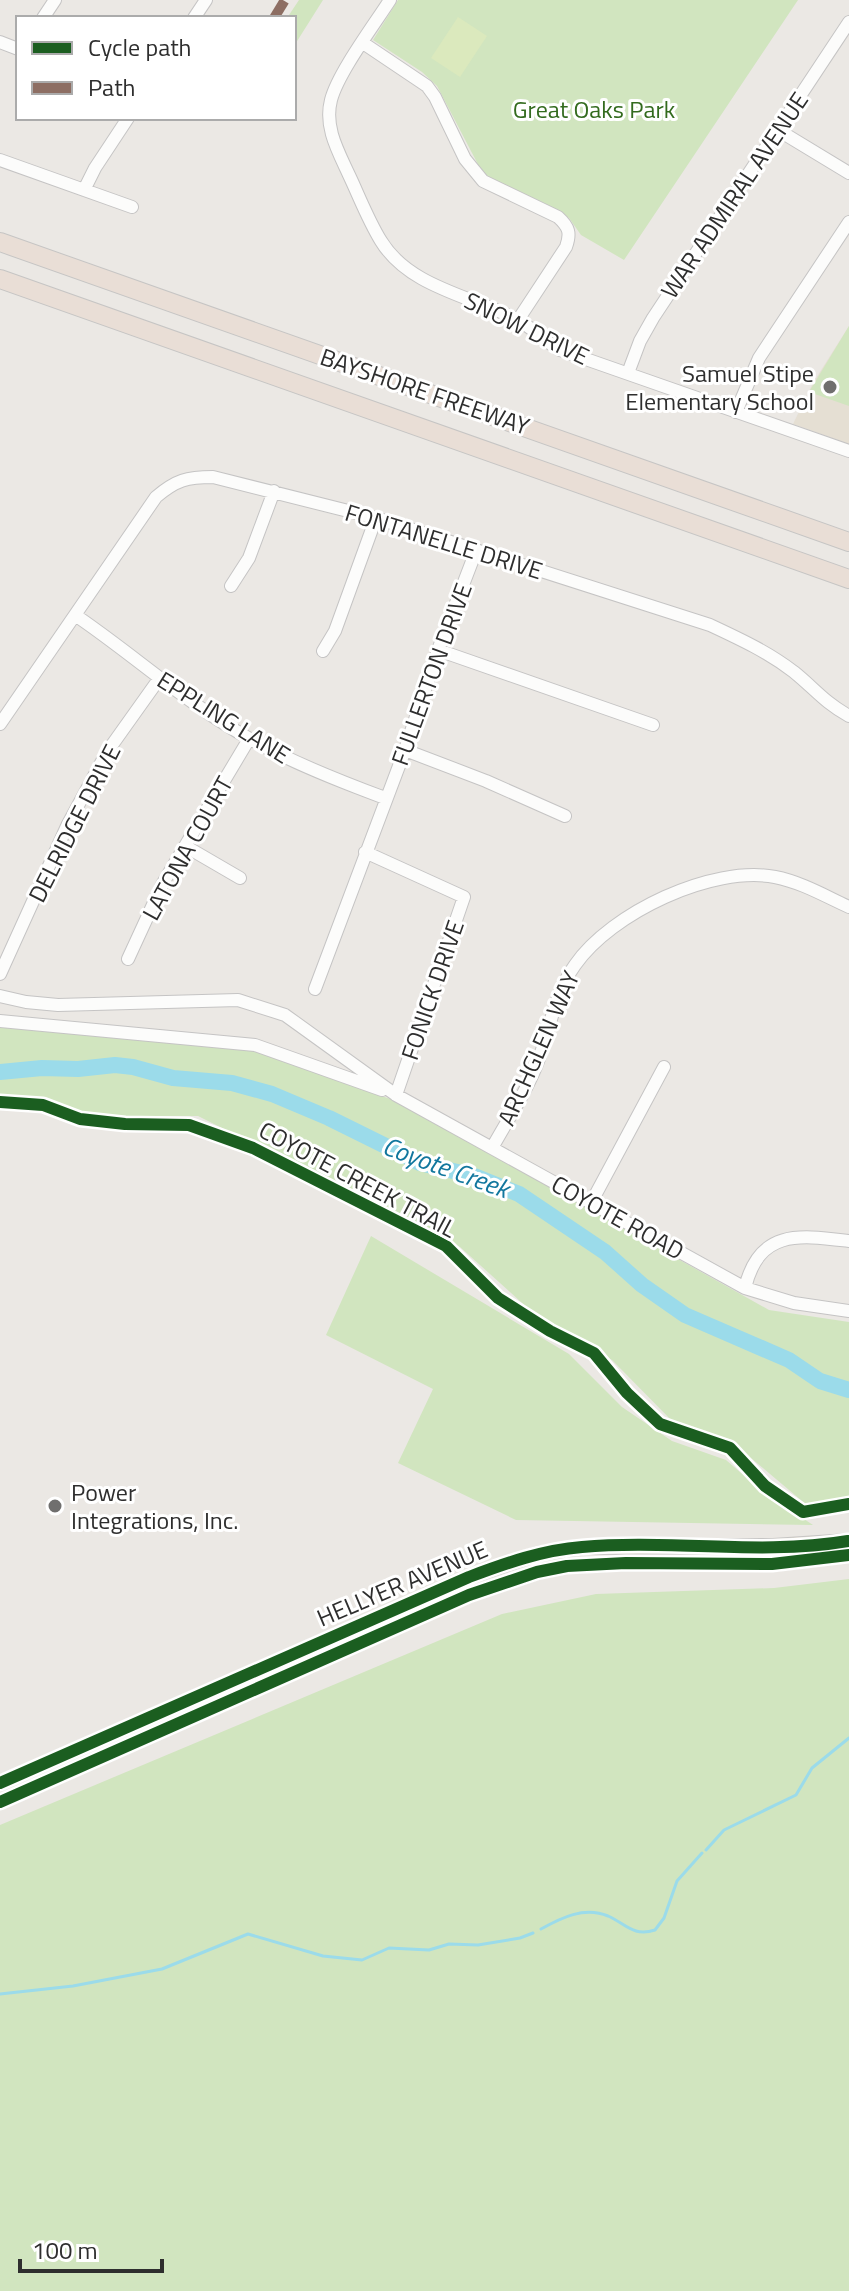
<svg xmlns="http://www.w3.org/2000/svg" width="849" height="2291" font-family="'Titillium Web',sans-serif">
	<rect width="100%" height="100%" fill="#ebe8e4"/>
	<path fill="#e5dfd3" d="M849 326V444L793 424 813 383Z"/>
	<path fill="#d1e5bf" d="M299 0H323L294 46V18H287Z
		M398 0H798L624 260 581 235 569 218 483 174 437 86 422 72 373 40Z
		M849 326V406L809 392Z
		M0 1025 252 1050 396 1101 769 1310 849 1322V1498L808 1506 732 1442 675 1424 612 1360 542 1321 460 1247 198 1116H80L37 1099 0 1103Z
		M371 1236 569 1354 622 1407 672 1441 726 1460 762 1491 813 1525 516 1520 398 1463 433 1389 326 1335Z
		M849 1579V2291H0V1825L502 1614 596 1594 774 1588Z"/>
	<path fill="#dbe9bd" d="M458 17 487 36 460 77 431 58Z"/>
	<g fill="none" stroke-linecap="round" stroke-linejoin="round">
		<path stroke="#9bdbea" stroke-width="3" d="M706 1850 724 1830 796 1795 812 1768 849 1738
			M541 1929C561 1918 584 1906 608 1916 626 1924 633 1937 655 1930L664 1918 677 1881 702 1853
			M0 1994 73 1986 162 1969 248 1934 323 1956 362 1960 389 1948 429 1950 449 1944 478 1945 520 1938 533 1933"/>
		<path stroke="#9bdbea" stroke-width="16" d="M0 1072 42 1068 78 1069 115 1065 133 1067 173 1078 232 1083 272 1094 329 1118 420 1163 474 1176 519 1194 605 1252 642 1285 685 1315 789 1360 820 1381 849 1390"/>
		<defs>
			<path id="minor" d="M390 0C374 25 338 73 331 100 324 127 338 151 349 175 359 196 368 220 381 241 409 287 471 296 516 319 532 327 544 341 560 350L849 451
				M43 18 55 0
				M194 18 206 0
				M0 42 18 49
				M363 43 427 86 435 97 465 159 483 181 558 217C569 227 571 233 566 247L518 320
				M778 130 849 173
				M0 160 132 207
				M84 190 95 168 128 118
				M628 373 640 341 653 318 849 22
				M736 412 759 358 849 222
				M231 586 249 558 274 491
				M75 615C134 655 187 704 250 739 293 763 339 781 385 798
				M438 650 653 725
				M323 651 335 631 376 518
				M0 724 156 497C176 480 187 477 213 477L376 518 710 625C740 639 768 652 794 672 815 689 824 702 849 716
				M405 750 486 781 565 816
				M185 846 240 878
				M365 852 464 897 396 1095
				M128 959 163 883 249 739
				M0 974 68 824 107 752 159 679
				M315 989 405 750 438 650 476 551
				M0 996 26 1002 58 1005 238 1000 285 1015 396 1095 745 1288 794 1303 849 1311
				M0 1021 255 1045 382 1090
				M492 1148C508 1119 529 1088 540 1056 551 1024 555 993 575 965 611 913 712 865 775 877 801 882 825 896 849 907
				M591 1203 664 1067
				M745 1288C759 1229 799 1235 849 1241"/>
			<path id="major" d="M0 1783 469 1577 537 1554 582 1547 773 1546 849 1541
				M0 1802 469 1595 537 1572 567 1566 626 1563 772 1564 849 1555"/>
			<path id="highway" d="M0 242 849 542
				M0 279 849 579"/>
		</defs>
		<use href="#minor" stroke="#c5c4c4" stroke-width="14"/>
		<use href="#major" stroke="#c6c5c4" stroke-width="16"/>
		<use href="#highway" stroke="#c6c5c4" stroke-width="20"/>
		<use href="#minor" stroke="#fcfcfb" stroke-width="12"/>
		<use href="#major" stroke="#e8e2d6" stroke-width="14"/>
		<use href="#highway" stroke="#e9ded6" stroke-width="18"/>
		<path stroke="#8d6e63" stroke-width="10" stroke-dasharray="20 10" stroke-linecap="butt" d="M274 18 285 0"/>
		<defs>
			<path id="cycleway" d="M0 1102 43 1105 80 1119 125 1124 189 1125 253 1148 446 1246 498 1298 550 1331 594 1353 627 1393 660 1424 730 1448 765 1486 803 1512 849 1504
				M0 1783 469 1577C506 1563 543 1550 582 1547 670 1539 760 1556 848 1541
				M0 1802 469 1595 537 1572 567 1566 626 1563 772 1564 849 1555"/>
		</defs>
		<use href="#cycleway" stroke="#fff" stroke-width="17"/>
		<use href="#cycleway" stroke="#1b5e20" stroke-width="12"/>
	</g>
	<g fill="#706f6e" stroke="#fff" stroke-width="3">
		<circle cx="830" cy="387" r="8"/>
		<circle cx="55" cy="1506" r="8"/>
	</g>
	<g text-anchor="middle" dominant-baseline="central" stroke-width="6" stroke-linejoin="round" paint-order="stroke">
		<g font-size="24" fill="#336b1e" stroke="#fff">
			<text x="594" y="109">Great Oaks Park</text>
		</g>
		<g font-size="24" fill="#2e2e2e" stroke="#fff">
			<text transform="translate(734 195) rotate(-56)">WAR ADMIRAL AVENUE</text>
			<text transform="translate(527 328) rotate(26)">SNOW DRIVE</text>
			<text transform="translate(425 391) rotate(19)">BAYSHORE FREEWAY</text>
			<text transform="translate(444 541) rotate(17)">FONTANELLE DRIVE</text>
			<text transform="translate(431 674) rotate(-70)">FULLERTON DRIVE</text>
			<text transform="translate(224 717) rotate(32)">EPPLING LANE</text>
			<text transform="translate(74 823) rotate(-63)">DELRIDGE DRIVE</text>
			<text transform="translate(187 848) rotate(-61)">LATONA COURT</text>
			<text transform="translate(432 990) rotate(-71)">FONICK DRIVE</text>
			<text transform="translate(538 1048) rotate(-66)">ARCHGLEN WAY</text>
			<text transform="translate(358 1179) rotate(28)">COYOTE CREEK TRAIL</text>
			<text transform="translate(618 1217) rotate(29)">COYOTE ROAD</text>
			<text transform="translate(402 1583) rotate(-23)">HELLYER AVENUE</text>
		</g>
		<g font-size="24" fill="#2e2e2e" stroke="#fff" text-anchor="end">
			<text x="814" y="373">Samuel Stipe<tspan x="814" dy="28">Elementary School</tspan></text>
			<text x="71" y="1492" text-anchor="start">Power<tspan x="71" dy="28">Integrations, Inc.</tspan></text>
		</g>
		<g font-size="26" font-style="italic" fill="#12779e" stroke="#fff">
			<text transform="translate(446 1167) rotate(20)">Coyote Creek</text>
		</g>
	</g>
	<rect x="16" y="16" width="280" height="104" fill="#ffffff" stroke="#ababab" stroke-width="2"/>
	<rect x="32" y="42" width="40" height="12" fill="#1b5e20" stroke="#ababab" stroke-width="2"/>
	<text x="88" y="56" font-size="24" fill="#2e2e2e">Cycle path</text>
	<rect x="32" y="82" width="40" height="12" fill="#8d6e63" stroke="#ababab" stroke-width="2"/>
	<text x="88" y="96" font-size="24" fill="#2e2e2e">Path</text>
	<path d="M20 2259v12h142v-12" fill="none" stroke="#2e2e2e" stroke-width="4"/>
	<text x="32" y="2259" font-size="24" fill="#2e2e2e" stroke="#ffffff" stroke-width="6" paint-order="stroke">100 m</text>
</svg>
